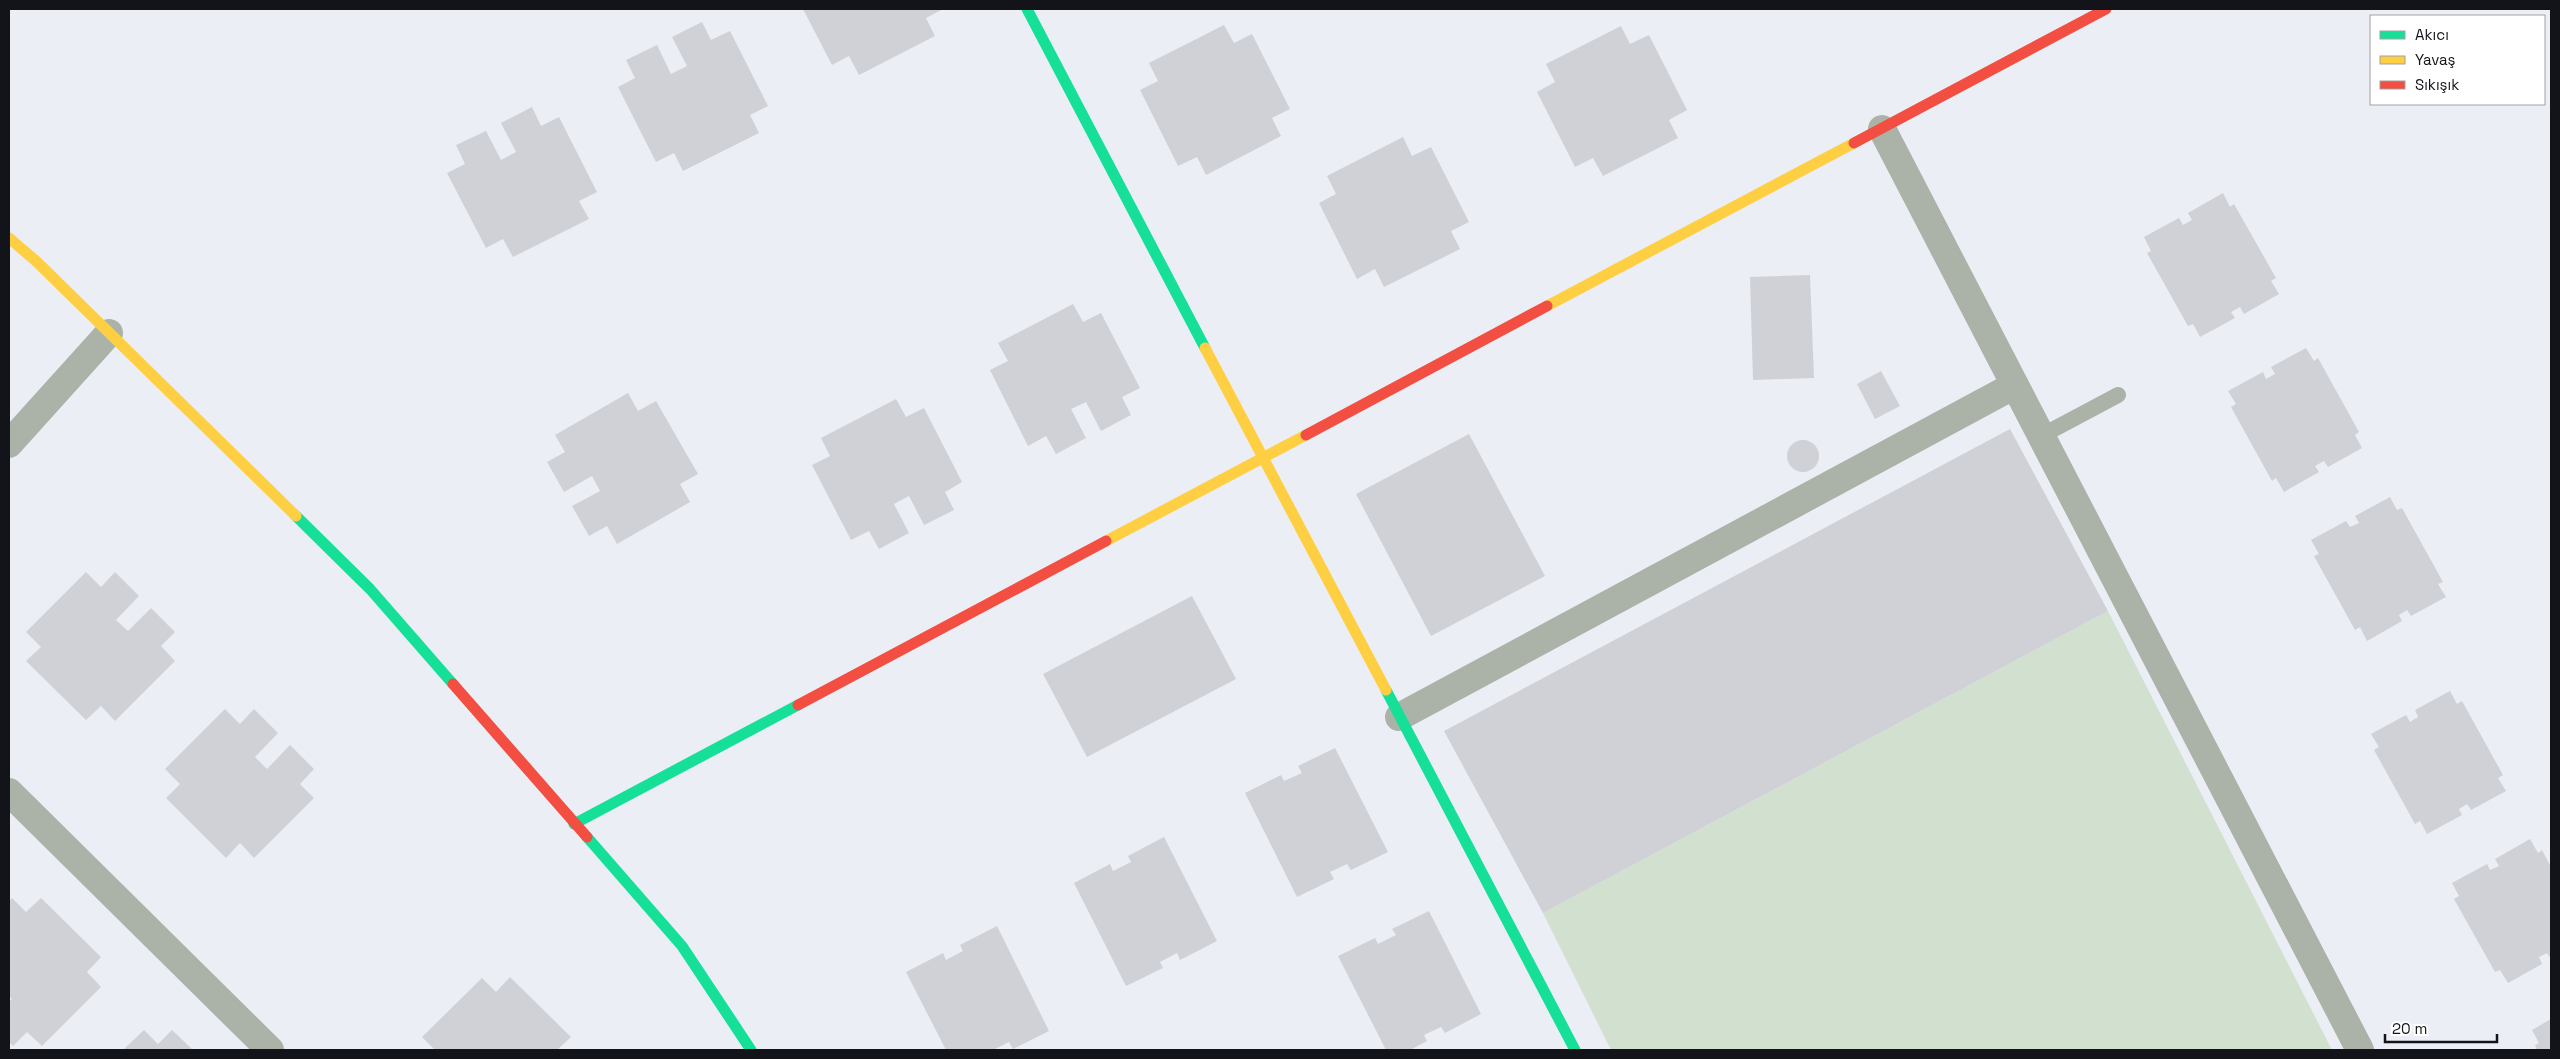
<svg xmlns="http://www.w3.org/2000/svg" width="2560" height="1059" font-family="'Space Grotesk',sans-serif">
	<rect width="100%" height="100%" fill="#ebeef5"/>
	<path fill="#d2e0d0" d="M2108 611 2332 1050H1611L1543 913Z"/>
	<path fill="#cfd1d6" d="M803 9H943L926 18 935 36 859 75 849 56 832 65Z
		M702 22 711 40 730 31 768 106 750 115 759 133 683 171 674 153 656 162 618 87 635 78 626 60 657 45 671 74 687 66 672 37Z
		M1224 25 1234 43 1252 34 1290 109 1272 118 1281 136 1206 175 1197 157 1178 166 1140 90 1158 81 1149 63Z
		M1621 26 1630 44 1649 35 1687 110 1669 120 1678 138 1603 176 1593 158 1575 167 1537 92 1555 82 1546 64Z
		M532 107 541 126 559 117 597 192 579 201 589 219 513 257 503 239 486 248 447 173 465 164 456 145 486 131 501 160 516 152 501 123Z
		M1403 137 1412 156 1431 147 1469 222 1451 231 1460 249 1384 287 1375 269 1357 279 1319 203 1336 194 1327 176Z
		M2223 193 2230 207 2234 204 2276 278 2271 281 2279 294 2244 314 2240 307 2231 312 2235 318 2200 337 2193 324 2188 326 2147 253 2151 251 2144 237 2179 218 2183 225 2192 220 2188 213Z
		M1810 275 1814 378 1753 380 1750 277Z
		M1073 304 1083 322 1101 313 1140 388 1122 397 1131 415 1101 431 1086 402 1071 409 1086 438 1056 454 1046 436 1028 446 990 370 1008 361 998 343Z
		M2306 348 2314 361 2318 358 2359 432 2355 435 2362 448 2328 467 2324 461 2315 466 2319 472 2284 492 2276 478 2272 481 2231 407 2236 404 2228 391 2263 372 2266 379 2275 374 2271 367Z
		M1881 371 1900 406 1875 419 1857 384Z
		M628 393 638 411 656 401 698 474 680 484 690 502 617 544 607 526 589 536 572 506 600 491 592 476 564 492 547 462 565 452 555 435Z
		M896 399 906 417 924 408 962 482 945 492 954 510 924 525 909 496 894 504 909 533 879 549 869 531 851 540 812 465 830 456 821 438Z
		M2010 429 2108 611 1543 913 1444 731Z
		M1469 434 1545 576 1431 636 1356 494Z
		M1787 456a16 16 0 1 1 32 0a16 16 0 1 1-32 0Z
		M2390 497 2397 510 2402 508 2443 582 2438 584 2446 597 2411 616 2407 610 2399 615 2402 621 2367 641 2360 627 2355 630 2314 556 2319 554 2311 540 2346 521 2350 527 2359 523 2355 516Z
		M86 572 101 587 115 572 139 596 116 620 128 631 151 608 175 632 161 646 175 661 115 721 101 706 86 720 26 661 41 647 26 632Z
		M1192 596 1236 679 1087 757 1043 674Z
		M2450 691 2457 704 2462 701 2503 775 2498 778 2506 791 2471 810 2467 804 2459 809 2462 815 2427 834 2420 821 2415 824 2374 750 2379 747 2371 734 2406 715 2410 722 2418 717 2415 710Z
		M225 709 240 724 254 709 278 733 255 757 267 769 290 745 314 769 300 784 314 798 254 858 240 843 226 858 166 798 180 784 165 769Z
		M1335 748 1388 852 1351 870 1347 864 1330 872 1334 879 1297 897 1245 793 1281 775 1284 781 1302 773 1298 766Z
		M1164 837 1217 941 1180 960 1177 953 1160 962 1163 968 1126 986 1074 883 1110 864 1113 871 1131 862 1128 856Z
		M2530 839 2538 853 2542 850 2551 867V959L2547 953 2539 957 2542 964 2508 983 2500 970 2495 972 2454 899 2459 896 2452 883 2487 864 2490 870 2499 866 2495 859Z
		M12 898 26 912 41 898 101 957 87 972 101 987 42 1046 27 1032 13 1046 9 1042V1002L12 999 9 996V901Z
		M1429 911 1481 1014 1445 1033 1441 1027 1424 1035 1427 1041 1410 1050H1386L1338 956 1375 938 1378 944 1396 935 1392 929Z
		M997 926 1049 1031 1013 1049 1009 1042 993 1050H946L906 972 943 953 946 960 963 951 960 945Z
		M510 977 571 1037 557 1050H435L422 1037 482 978 496 992Z
		M2551 1019V1050H2537L2535 1045 2539 1043 2532 1030Z
		M144 1030 158 1044 172 1030 193 1050H123Z"/>
	<g fill="none" stroke-linecap="round" stroke-linejoin="round">
		<path stroke="#abb3a8" stroke-width="16" d="M2041 436 2118 395"/>
		<path stroke="#abb3a8" stroke-width="28" d="M1882 129 2360 1050
			M9 444 109 333
			M1399 717 2015 385
			M9 792 270 1050"/>
		<path stroke="#16e098" stroke-width="11" d="M1027 9 1205 348
			M296 516 370 589 453 684
			M1386 690 1575 1050
			M574 824 798 705
			M587 837 682 946 751 1050"/>
		<path stroke="#ffcf43" stroke-width="11" d="M9 238 36 261 296 516
			M1547 306 1854 143
			M1205 348 1386 690
			M1106 541 1306 435"/>
		<path stroke="#f24e42" stroke-width="11" d="M1854 143 2106 9
			M1306 435 1547 306
			M453 684 587 837
			M798 705 1106 541"/>
	</g>
	<rect width="2560" height="1059" fill="none" stroke="#131419" stroke-width="20"/>
	<rect x="2370" y="15" width="175" height="90" fill="#ffffff" stroke="#a1a1a3"/>
	<rect x="2380" y="31" width="25" height="8" fill="#16e098" stroke="#a1a1a3"/>
	<text x="2415" y="40" font-size="15" fill="#131419">Akıcı</text>
	<rect x="2380" y="56" width="25" height="8" fill="#ffcf43" stroke="#a1a1a3"/>
	<text x="2415" y="65" font-size="15" fill="#131419">Yavaş</text>
	<rect x="2380" y="81" width="25" height="8" fill="#f24e42" stroke="#a1a1a3"/>
	<text x="2415" y="90" font-size="15" fill="#131419">Sıkışık</text>
	<path d="M2385 1034v8h112v-8" fill="none" stroke="#131419" stroke-width="2.5"/>
	<text x="2392" y="1034" font-size="15" fill="#131419" stroke="#ffffff" stroke-width="4" paint-order="stroke">20 m</text>
</svg>
